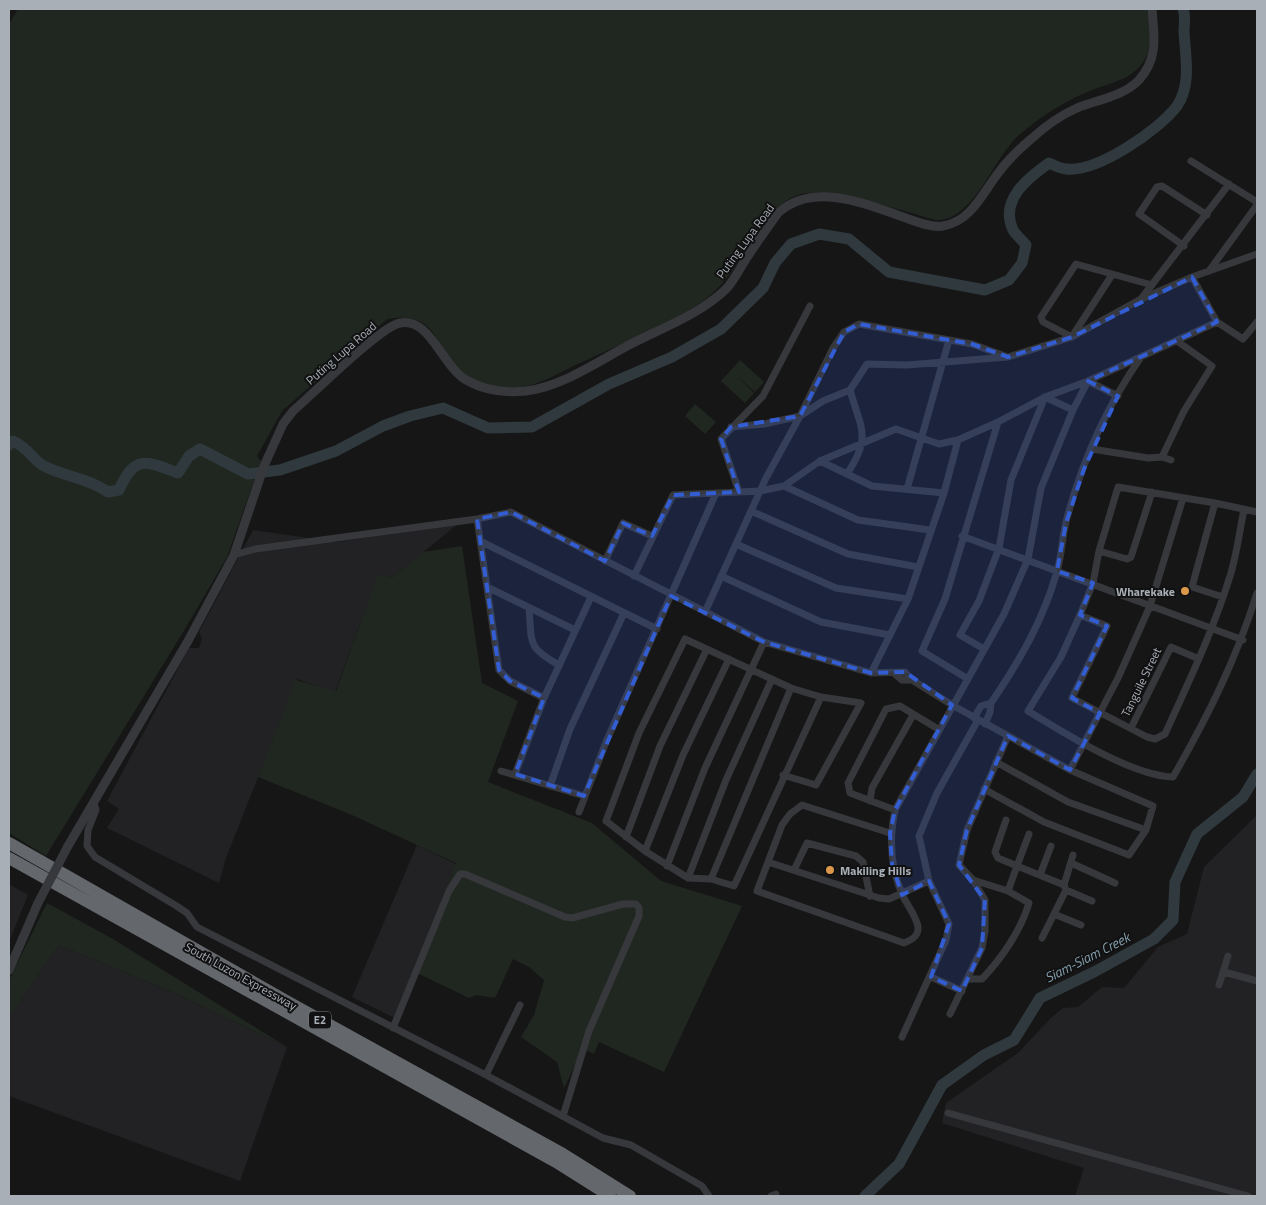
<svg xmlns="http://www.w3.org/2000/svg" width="1266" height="1205" font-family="'Titillium Web',sans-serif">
	<rect width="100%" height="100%" fill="#161617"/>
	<path fill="#222224" d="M459 523 392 578 378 575 335 692 297 679 226 858 219 883 107 828 119 809 107 801 189 648H199L202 639 199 632 253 530 338 542Z
		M1257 815V1196H1075L1084 1168 942 1123 946 1103 1019 1052 1051 1018 1063 1008 1078 1007 1102 987 1124 988 1158 947 1187 934 1204 867Z
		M417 845 456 864 395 1018 352 997Z
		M9 884 28 895 9 942Z
		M59 945 177 994 287 1047 240 1181 9 1096V1015Z"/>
	<path fill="#202720" d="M18 9H1147C1150 27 1154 50 1141 65 1127 82 1104 84 1085 93 1061 103 1038 119 1019 135 994 157 976 215 941 220 933 221 920 215 912 213 882 206 821 183 793 197 760 213 748 254 725 280 718 288 709 297 700 303 663 327 621 344 582 362 562 371 540 386 518 387 504 389 467 382 458 371 432 341 437 311 387 319L282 411 257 456 261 461 227 557 188 624 46 856 9 833V24Z
		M740 360 764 382 755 392 737 376 754 393 745 403 721 381Z
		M695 404 716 422 705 434 685 416Z
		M462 546 482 683 518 701 488 782 592 823 661 881 742 906 664 1072 599 1042 594 1054 583 1049 564 1088 557 1062 521 1037 534 1015 544 980 529 967 513 959 495 998 476 995 469 998 413 971 456 863 352 815 258 777 296 680 336 691 378 574 392 578 423 552Z
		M47 903 113 939 287 1047 177 994 59 945 9 1016V980Z"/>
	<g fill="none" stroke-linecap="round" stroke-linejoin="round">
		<path stroke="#303a3e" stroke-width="11" d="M9 445 13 441C29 448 34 462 46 467 67 477 90 479 108 492L119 490C135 454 146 461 178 473L189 456 200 449 248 474 280 470 336 451 383 426 410 416 443 408 488 428 532 427 609 384 672 357 721 329 763 288 775 263 791 244 819 234 849 239 889 272 985 290 1009 280 1022 263 1026 245C1022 240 1016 235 1013 230 999 200 1028 178 1049 163 1054 165 1061 169 1067 169 1098 172 1159 130 1177 106 1192 84 1185 55 1184 31 1184 22 1186 17 1183 9
			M865 1196 899 1164 942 1085 984 1055 1014 1040 1040 998 1094 972 1154 939 1173 920 1175 882 1197 834 1243 797 1257 774"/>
		<path stroke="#37383c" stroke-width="7" d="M1191 161 1257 202
			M1184 246 1139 214 1157 187 1162 186 1207 215
			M1209 271 1257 205
			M1192 277 1217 322 1243 339 1257 322
			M1141 299 1229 184
			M1073 335 1112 275
			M1072 337 1043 322 1041 317 1076 264 1152 285
			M1088 381 1118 396
			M1045 397 1073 410
			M731 427 764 424 800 416 823 401 850 390 867 364 907 365 1008 357 1072 337 1141 299 1192 277 1257 254
			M1092 449 1148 458 1162 457 1184 411 1212 366 1177 341
			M1162 457 1171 460
			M820 461 872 486 944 493
			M847 474C872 436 861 430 850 390
			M784 486 858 520 930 530
			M907 489 949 340
			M739 492 721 439 763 396 810 306
			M1215 503 1192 587 1223 597
			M751 511 848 554 918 567
			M1257 512 1215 503 1118 487 1099 551 1093 583 1080 615 1061 657 1028 711C1064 733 1132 776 1173 777 1208 716 1236 660 1257 593
			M477 519 511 512 764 642 871 673 905 672 912 680 952 705 1070 770 1153 806 1146 830 1129 855 1044 822 984 789
			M962 536 1243 640
			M480 541 657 629
			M736 544 836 588 908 599
			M1099 551 1127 559 1131 557 1152 492
			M234 555 255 549 477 519 499 670 510 681 544 698
			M605 561 623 523 652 536
			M634 576 673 495 760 491 784 486 820 461 896 429 939 444 958 440 998 422 1045 397 1088 381 1217 322
			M721 576 821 622 890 635
			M487 587 575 630
			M529 608C532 644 527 647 559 665
			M705 612 766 478 800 416 833 348 844 332 859 324 972 344 1005 356
			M1080 615 1107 626 1072 698 1147 737 1155 739 1165 734C1189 681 1214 629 1231 573 1237 552 1240 530 1244 509
			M984 649 960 635 979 601 999 548 1011 480 1045 397
			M871 673 908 599 944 493 958 440
			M895 674 902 680H912
			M968 679 922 651 945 599 998 422
			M974 718 981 706 991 703
			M985 724 990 712 991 703C1019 662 1044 619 1057 571 1062 555 1062 538 1066 522 1081 464 1107 406 1141 357
			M1131 728 1171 647 1199 659
			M996 762 1068 802 1146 830
			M1070 770 1118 678 1150 606 1183 498
			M501 771 584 796
			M515 774 544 698 591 597
			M783 775 816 785 861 703 821 697 791 688 685 639 639 733 606 821 645 851 688 878 711 879 734 886 821 697
			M550 786 570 729 624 613
			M870 801 872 788 913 715
			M94 803 96 810 88 830 87 846 95 857 175 905 187 913 197 927 486 1075 520 1005
			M895 810 850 793 848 783 886 709 900 706 938 729
			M579 812 606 742 716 493
			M1006 820 995 852 998 858 1017 866 1008 891
			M890 833 802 805 790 814 782 825 757 891 904 943C912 940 919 936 918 927 917 917 907 905 903 896 890 868 889 839 895 810L1004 614 1028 559 1041 488 1073 410 1088 381
			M1029 834 1017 866 1064 885 1073 855
			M626 837 660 746 707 649
			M645 851 683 755 729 659
			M768 862 879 898 889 899 929 881
			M1071 863 1115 883
			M667 866 705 768 764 642
			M794 870 807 843 856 856 863 862 870 896
			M1040 875 1051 846
			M688 878 726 780 772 679
			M711 879 791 688
			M1066 890 1092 901
			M1054 914 1081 925
			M1042 938 1066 890 1064 885
			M1224 972 1257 981
			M931 977 962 991
			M968 979H982C1002 958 1021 930 1029 903L1008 891 973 880
			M1219 985 1228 956
			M950 1014 982 948 985 931V900L973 880 959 865 967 830 1008 736
			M393 1028 449 891 460 874H465L565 917 572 918 623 904H636L639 908V916L589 1031 563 1116
			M902 1037 946 940 949 924 929 881 919 836 937 793 978 720
			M486 1075 603 1138 631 1145 702 1186 709 1196
			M948 1113 1248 1196
			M771 1196 776 1194"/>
		<path stroke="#37383c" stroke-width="9" d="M68 846 188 641 234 555 264 466 283 424 293 411C313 394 381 326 400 323 431 317 442 368 468 381 486 391 506 393 526 391 563 386 597 362 629 345 662 328 701 314 727 288 735 279 741 266 748 256 757 242 768 227 778 213 814 181 866 204 906 218 917 222 932 228 943 226 972 221 983 192 999 172 1008 160 1018 150 1030 140 1043 128 1061 115 1077 108 1097 100 1124 96 1139 80 1159 57 1154 36 1152 9
			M9 970 38 903"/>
		<path stroke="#64676c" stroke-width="12" d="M9 843 288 1002 563 1154 630 1196
			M9 858 556 1162 610 1196"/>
		<path stroke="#37383c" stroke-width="9" d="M38 903 68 846"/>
	</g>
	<path fill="#325dd3" fill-opacity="0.2" stroke="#325dd3" stroke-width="4" stroke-dasharray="10 6" stroke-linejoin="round" d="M1192 277 1217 322 1088 381 1118 396 1084 469 1066 523 1057 571 1093 583 1080 615 1107 626 1072 698 1100 713 1070 770 1008 736 967 830 959 865 985 900 982 948 962 991 931 977 949 924 929 881 902 895 892 864 890 833 895 810 952 705 905 672 871 673 764 642 671 596 584 796 515 774 544 698 510 681 499 670 477 519 511 512 605 561 623 523 652 536 673 495 739 492 721 439 731 427 800 416 844 332 859 324 972 344 1008 357 1072 337Z"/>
	<g fill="#db984a" stroke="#111112" stroke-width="2">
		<circle cx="1185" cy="591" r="5"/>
		<circle cx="830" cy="870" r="5"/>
	</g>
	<g text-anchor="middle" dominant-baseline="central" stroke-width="4" stroke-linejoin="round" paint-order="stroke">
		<rect fill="#111112" stroke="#7b8085" stroke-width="1" x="309" y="1011.5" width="22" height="17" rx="4"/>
		<g font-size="11" font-weight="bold" fill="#a9afb6">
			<text x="320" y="1020">E2</text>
		</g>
		<g font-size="12" fill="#a9afb6" stroke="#111112">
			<text transform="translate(745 241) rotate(-54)">Puting Lupa Road</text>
			<text transform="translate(341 353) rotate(-41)">Puting Lupa Road</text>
			<text transform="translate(1141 682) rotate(-64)">Tanguile Street</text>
			<text transform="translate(241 976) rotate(29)">South Luzon Expressway</text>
		</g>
		<g font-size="12" font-weight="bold" fill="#a9afb6" stroke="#111112" text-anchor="end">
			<text x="1175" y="591">Wharekake</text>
			<text x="840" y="870" text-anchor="start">Makiling Hills</text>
		</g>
		<g font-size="14" font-style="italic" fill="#849fac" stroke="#111112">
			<text transform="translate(1087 957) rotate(-27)">Siam-Siam Creek</text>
		</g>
	</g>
	<rect width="1266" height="1205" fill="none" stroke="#a9afb6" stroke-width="20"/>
</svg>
